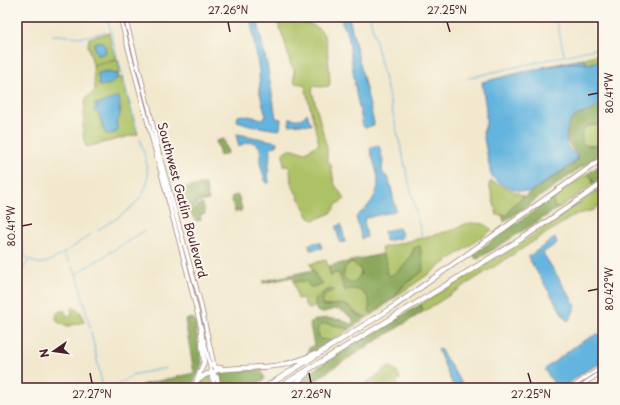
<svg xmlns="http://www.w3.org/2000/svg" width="620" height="405" font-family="'Playpen Sans',sans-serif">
	<rect width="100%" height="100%" fill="#fbf7ec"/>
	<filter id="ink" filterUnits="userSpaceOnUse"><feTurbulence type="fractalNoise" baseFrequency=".025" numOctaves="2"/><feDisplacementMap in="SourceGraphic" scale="8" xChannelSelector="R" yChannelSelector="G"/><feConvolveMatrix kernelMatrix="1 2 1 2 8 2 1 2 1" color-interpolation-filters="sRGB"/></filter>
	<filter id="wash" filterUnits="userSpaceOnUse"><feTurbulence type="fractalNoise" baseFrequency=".012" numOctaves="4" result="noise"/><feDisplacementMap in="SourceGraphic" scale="16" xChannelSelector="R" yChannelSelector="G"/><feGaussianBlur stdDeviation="0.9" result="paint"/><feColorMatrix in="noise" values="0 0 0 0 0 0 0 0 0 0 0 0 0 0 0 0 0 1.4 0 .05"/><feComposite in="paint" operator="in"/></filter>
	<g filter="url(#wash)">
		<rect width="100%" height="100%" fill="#f2e8ce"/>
		<path fill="#adc266" stroke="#7c7048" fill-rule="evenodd" d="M280 21C295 20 318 21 325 37 328 45 329 71 330 81L329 86 321 87 313 86 312 91 327 148V159L331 165 334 183 337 188 345 199 337 204 331 213 314 220 309 218 291 183 290 169 287 166H284L283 153 288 149H294L304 153 319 144 305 86 302 84 295 83 294 80V68L291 66 284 39 278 24Z
			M109 33 112 47 117 59 93 65 88 46 89 38ZM94 43H104L106 52 97 55Z
			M603 53V60L587 64 586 61 577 60Z
			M118 60 120 73 113 74 109 71 98 73 99 85 101 86 112 83 114 79 119 77 122 78 138 134 87 147C80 139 84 110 86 98L95 91 93 66ZM113 100 121 110 116 123 118 129 105 133 99 114 98 112 94 111 96 108H98V105L94 106 96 103 99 104Z
			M603 120V152L596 145 589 146 583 144C576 126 587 126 601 125Z
			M587 174 592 178 593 184 559 208 554 207 553 197Z
			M491 181 524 196 511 207 508 215H497L489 184Z
			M603 187V200L594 210 575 215 423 312 421 304 520 244Z
			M471 223 484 224 492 230 394 298 407 282 420 247 414 248C411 258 400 273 389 276L387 274 386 267 387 262 382 253 381 248 457 229 463 225Z
			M326 260 331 277 334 273H339L345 290C355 286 366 291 369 301 370 304 369 307 369 311L373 314 367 317C355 316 359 313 351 309 347 307 340 304 336 304 331 305 328 306 323 306L322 303C323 295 326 294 333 291L327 290 321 294 315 302V305L313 308 309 309 306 307 303 298 298 299 294 282 306 280 312 287 322 284 319 281 310 264Z
			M350 263H353L360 268 361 273C358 280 354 284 347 281L343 276 345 267Z
			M73 307 81 313 84 322 68 326 59 323 56 319 57 313 64 310 66 315 71 316 72 315 71 309Z
			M325 323 350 329 331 341 320 339 317 330 321 324Z
			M390 367C396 369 399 373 400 379L396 381 399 388H359L380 374 384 369Z
			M204 376H210L213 388H206L201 381Z"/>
		<path fill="#8aa85b" stroke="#6a6443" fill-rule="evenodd" d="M603 104C603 112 604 119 600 126 586 121 578 131 583 144L589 146 596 145 603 152 504 222 502 215H508L511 207 516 202 572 165 578 159 577 155 567 142C566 111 582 117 603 104Z
			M224 139 228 153 220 156 216 141Z
			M603 163V177L593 184 592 178 587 174Z
			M205 184 209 200 199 202 189 211 180 203 183 188Z
			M237 195 239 197 242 209 241 211 235 212 231 197Z
			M553 197 554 207 559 208 478 259 475 258 474 254Z
			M200 204H203L205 214 200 215 201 220 196 221 190 212Z
			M420 246 423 263V271L403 286 394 298 373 314 369 311C369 307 370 304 369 301 366 291 354 286 345 291L339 273H334L331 277 329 266 382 254 387 262 386 267 387 274 389 276C400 273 412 258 414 248ZM350 263H353L360 268 361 273C358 280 354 284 347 281L343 276 345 267Z
			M313 270 319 281 323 283 313 287H310L306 281 294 282 293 277 263 283V281Z
			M330 289 334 290V291C327 292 323 296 322 303L323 306H329L342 304 350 307 357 315 367 317 350 329C340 328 330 322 321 324L317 330 320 339 331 341 310 353 309 352 308 349 314 345 310 326 311 322 316 320 326 318 343 320 350 324 353 323V319C336 305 339 309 319 313L316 310 315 299 321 294Z
			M421 304 423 312 336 366 315 381 309 388H294L315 369Z
			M192 318 195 320 199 352C207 362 196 378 190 388H141V385L194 373 185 320Z
			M261 370 265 379 252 388H223L219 371Z"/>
		<path fill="#63b4de" stroke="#566a84" d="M250 17H259V30L268 69 276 118 281 119 280 129 278 130 253 126 237 121 238 116 243 115 263 119 266 116 260 94 259 71Z
			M343 17H349L374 123V125L365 128 363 126 356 93 348 35 341 21Z
			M100 41 104 43 106 52 98 56 95 51 94 43Z
			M576 60H585L586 64C573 60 557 65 543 67Z
			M603 61V103C599 105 596 108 592 110 580 114 568 116 567 131 566 135 565 139 566 143 568 150 576 152 577 159L571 165 530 192C519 192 497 185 491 175L483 133 486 124V110L482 82 535 69 572 63H581L587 64Z
			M109 71 113 74H118L119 77 115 79 111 84 101 86 99 85 98 73Z
			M118 97C122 105 118 110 120 117L116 123 118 129 117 132 107 134 105 133 98 112H94V109L98 108V106H94V104H99Z
			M307 113 311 125 300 124 289 125 290 118C298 120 302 120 307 113Z
			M238 134 277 142V146L271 147 268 172 269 183H267L265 181C264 175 261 169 260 162 259 152 265 146 251 142L243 144 239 147 236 135Z
			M379 145 383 161 382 170 383 173 389 179 396 210 392 212 366 218 364 221 367 237 362 239 356 217C359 213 364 211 368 206 386 184 375 171 370 148L374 146Z
			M341 224 345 241V242L340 243 336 227Z
			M399 228 402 234 401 238 385 241 384 231Z
			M555 238 557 243 543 253 576 306 570 319 567 321 566 320 528 257Z
			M320 242 322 248 310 250 309 244Z
			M597 334H599L603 341V362L582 373 581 374 563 388H557L545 370 546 368 578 344Z
			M440 349 465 388H454L438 350Z"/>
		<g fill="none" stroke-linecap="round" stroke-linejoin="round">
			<path stroke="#63b4de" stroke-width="1" d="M107 17 117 56
				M370 17 422 237
				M556 17 564 55
				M52 36 54 35 82 37 105 32
				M119 62 137 131
				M468 78 603 47
				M17 228 25 256C30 260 36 264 42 263 55 262 79 242 91 234
				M98 230C122 214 153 201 147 166 146 157 142 148 140 139
				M63 253 69 262
				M72 266 78 278 90 328
				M76 274 144 231
				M17 278 29 260
				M91 332 103 388
				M117 386 132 375 166 368
				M105 388 113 386"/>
		</g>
	</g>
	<g filter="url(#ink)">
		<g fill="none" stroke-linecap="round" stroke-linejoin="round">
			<defs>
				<path id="secondary" d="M571 388 603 366
					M578 388 603 371"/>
				<path id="primary" d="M120 17 189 279 202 332
					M125 17 149 108 159 153 200 301 214 365
					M204 340 215 388
					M217 377 219 388"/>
				<path id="highway" d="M213 364 216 368H221
					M212 378 214 372 217 370C255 365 278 372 314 354
					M200 379C206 373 212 371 217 379
					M194 388 204 362 201 330
					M264 388 393 307 603 158
					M278 388 526 236 603 183
					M291 388 307 373"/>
			</defs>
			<use href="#secondary" stroke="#9e847c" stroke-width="4.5"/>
			<use href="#primary" stroke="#9e847c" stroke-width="5"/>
			<use href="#highway" stroke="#9e847c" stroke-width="6"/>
			<use href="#secondary" stroke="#fff" stroke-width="3"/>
			<use href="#primary" stroke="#fff" stroke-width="3.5"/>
			<use href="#highway" stroke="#fff" stroke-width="4.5"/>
		</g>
	</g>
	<path fill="none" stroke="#4a1f2b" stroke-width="1.5" d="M228 22 230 32M447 22 450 32M588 95 598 93M22 226 32 224M588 291 598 289M90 373 92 383M309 373 311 383M528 373 531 383"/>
	<g text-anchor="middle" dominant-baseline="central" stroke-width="4" stroke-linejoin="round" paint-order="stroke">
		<g font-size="12" fill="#4a1f2b" stroke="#fbf7ec">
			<text transform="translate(183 200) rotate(75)">Southwest Gatlin Boulevard</text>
		</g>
	</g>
	<rect width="620" height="405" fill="none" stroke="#fbf7ec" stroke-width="44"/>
	<g transform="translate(54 351) rotate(257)" stroke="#fbf7ec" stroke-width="3" paint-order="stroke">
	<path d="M0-3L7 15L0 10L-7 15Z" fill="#4a1f2b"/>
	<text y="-6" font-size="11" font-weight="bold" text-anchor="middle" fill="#4a1f2b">N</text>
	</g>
	<rect x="22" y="22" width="576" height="361" fill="none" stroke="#4a1f2b" stroke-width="1.5"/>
	<g font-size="10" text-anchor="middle" fill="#4a1f2b">
		<text x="228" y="14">27.26°N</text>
		<text x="447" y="14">27.25°N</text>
		<text transform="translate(609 93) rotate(-90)" y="4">80.41°W</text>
		<text transform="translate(11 226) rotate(-90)" y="4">80.41°W</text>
		<text transform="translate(609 289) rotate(-90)" y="4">80.42°W</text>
		<text x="92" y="398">27.27°N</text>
		<text x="311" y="398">27.26°N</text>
		<text x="531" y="398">27.25°N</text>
	</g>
</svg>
